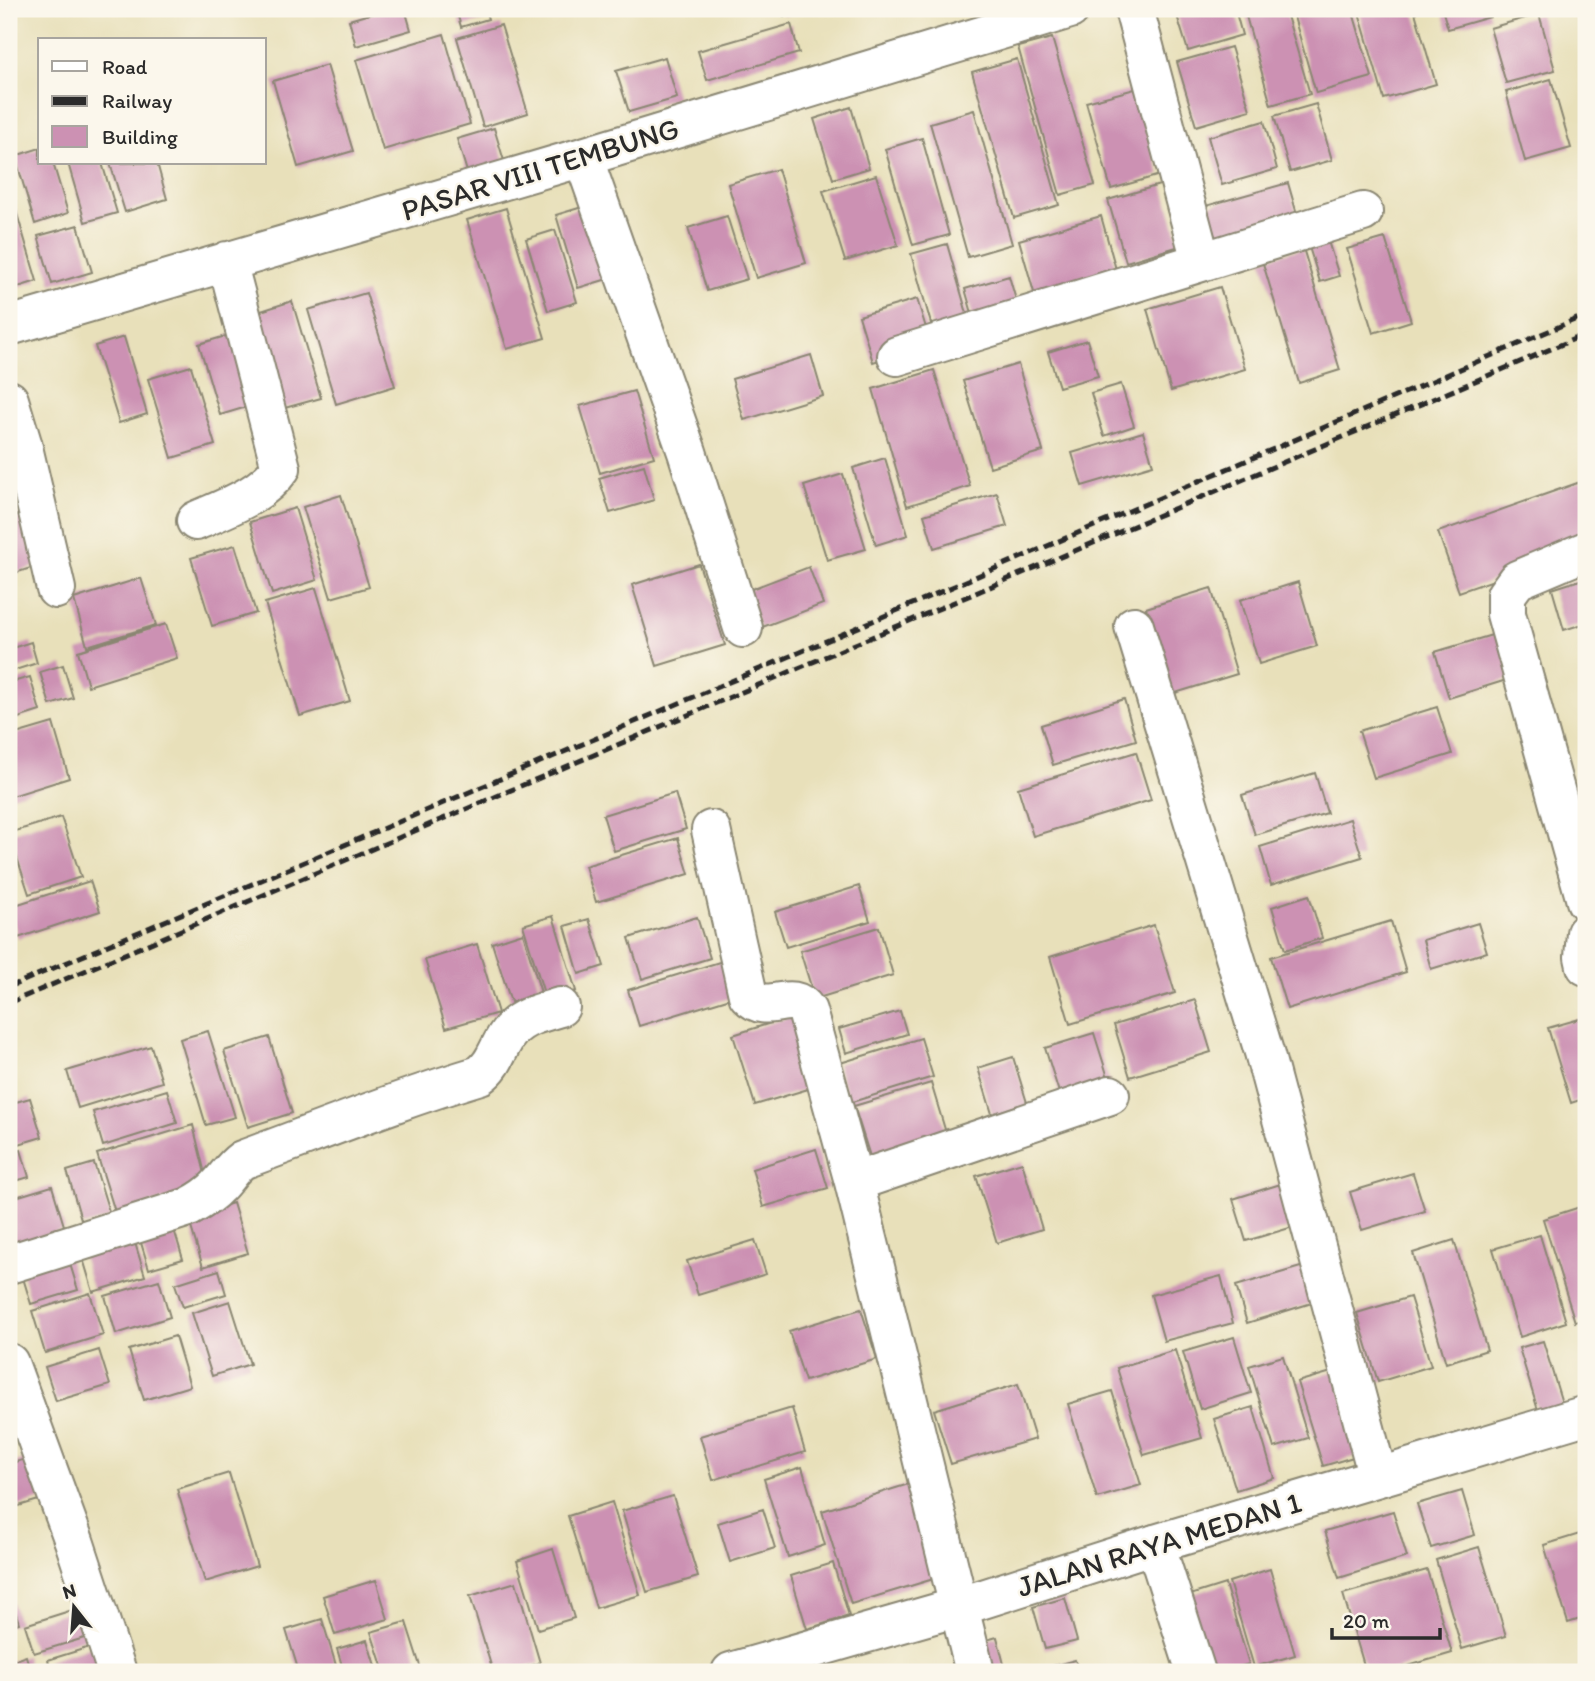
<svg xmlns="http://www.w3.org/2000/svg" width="1595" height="1681" font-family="Itim,sans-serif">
	<rect width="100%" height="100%" fill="#fbf7ec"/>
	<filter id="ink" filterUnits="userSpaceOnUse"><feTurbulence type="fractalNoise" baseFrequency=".0143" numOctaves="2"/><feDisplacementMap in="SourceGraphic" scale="14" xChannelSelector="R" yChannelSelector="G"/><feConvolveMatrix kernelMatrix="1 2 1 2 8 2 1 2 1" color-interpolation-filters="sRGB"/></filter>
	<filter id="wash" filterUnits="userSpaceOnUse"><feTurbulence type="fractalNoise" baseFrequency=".00686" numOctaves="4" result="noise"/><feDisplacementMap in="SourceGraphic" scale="28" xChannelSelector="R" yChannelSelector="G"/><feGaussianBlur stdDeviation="1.57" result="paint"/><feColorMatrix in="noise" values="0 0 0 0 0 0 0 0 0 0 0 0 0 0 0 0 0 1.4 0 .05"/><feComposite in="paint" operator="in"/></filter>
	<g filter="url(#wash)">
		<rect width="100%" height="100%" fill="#e8e0ba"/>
		<g id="blocks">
			<path fill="#cc91b3" d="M387 9H405L411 30 356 46 349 20Z
				M456 9H485L488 19 461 27Z
				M782 9H805L784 16Z
				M1175 9H1235L1242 35 1188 51Z
				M1244 9H1285L1310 94 1271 105Z
				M1296 9H1352L1372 77 1316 93 1292 10Z
				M1358 9H1414L1436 84 1384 99Z
				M1442 9H1488L1490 17 1448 29Z
				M1539 14 1555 70 1506 83 1490 28Z
				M791 24 799 53 707 80 698 51Z
				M501 25 528 113 483 127 457 38Z
				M444 34 470 124 383 150 356 60Z
				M1052 38 1095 185 1060 195 1018 47Z
				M1231 47 1250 110 1196 126 1177 62Z
				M665 57 677 98 629 112 616 71Z
				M1017 59 1059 205 1014 218 972 72Z
				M327 65 353 151 298 167 273 81Z
				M1551 79 1571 148 1525 161 1506 92Z
				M1135 89 1160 175 1111 189 1086 102Z
				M1316 104 1332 160 1290 172 1274 116Z
				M851 107 869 168 833 179 814 119Z
				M974 110 1012 244 968 257 930 123Z
				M1264 121 1277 169 1222 185 1208 137Z
				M494 128 505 164 468 175 457 139Z
				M922 138 949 235 913 245 885 149Z
				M40 148V163H53L68 213 35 224 15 156Z
				M68 163H102L117 213 85 222Z
				M110 163H157L167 199 125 212Z
				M778 169 806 263 756 278 728 184Z
				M876 175 898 245 845 261 823 191Z
				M1288 183 1301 228 1219 251 1206 206Z
				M1163 184 1180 246 1126 262 1108 200Z
				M9 187 37 281 9 290Z
				M592 204 614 277 578 288 556 215Z
				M506 208 545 338 507 349 467 220Z
				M727 216 747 279 707 291 688 228Z
				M1101 216 1117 273 1035 296 1019 240Z
				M78 225 92 272 52 284 38 236Z
				M555 230 577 302 548 311 526 239Z
				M1385 238 1411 321 1373 333 1347 249Z
				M1328 241 1339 276 1320 282 1309 247Z
				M947 244 970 324 934 334 911 254Z
				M1303 248 1340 370 1299 383 1262 260Z
				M1009 276 1018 307 974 320 965 289Z
				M1220 287 1245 369 1171 391 1147 309Z
				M366 293 395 386 336 404 308 310Z
				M917 299 931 344 873 362 859 316Z
				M292 301 321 398 281 409 252 314Z
				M239 332 260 403 220 415 199 344Z
				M124 337 147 414 119 423 95 346Z
				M1087 340 1098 376 1059 387 1048 352Z
				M811 355 823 396 744 420 732 379Z
				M1018 364 1043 451 990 467 963 381Z
				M191 366 215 445 172 458 148 379Z
				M934 370 970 486 907 506 873 389Z
				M1121 384 1134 426 1104 436 1091 393Z
				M634 391 654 457 600 473 580 406Z
				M1143 432 1153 465 1082 486 1072 453Z
				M885 458 908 535 876 545 853 468Z
				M644 465 654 500 610 513 599 478Z
				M843 474 866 549 827 560 804 486Z
				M1586 480V548L1459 592 1438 532Z
				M997 493 1007 526 934 548 924 515Z
				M341 495 369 587 331 598 303 507Z
				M295 508 317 580 272 594 250 522Z
				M21 514 37 566 9 575V517Z
				M235 545 256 613 212 626 191 558Z
				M699 564 725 645 657 666 632 585Z
				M809 567 823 604 760 628 746 591Z
				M141 578 156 625 87 646 74 599Z
				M1586 578V623L1564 630 1552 589Z
				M1298 582 1317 646 1259 664 1240 600Z
				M316 588 350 701 300 716 265 603Z
				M1211 588 1237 674 1172 694 1146 608Z
				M166 624 177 658 88 686 78 651Z
				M1502 632 1516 677 1449 698 1435 652Z
				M31 642 37 663 9 672V649Z
				M63 665 73 698 50 705 40 672Z
				M30 677 40 711 9 721V683Z
				M1124 699 1136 740 1053 765 1041 725Z
				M1437 707 1452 754 1374 778 1359 731Z
				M53 723 69 778 9 797V736Z
				M1136 752 1151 800 1033 836 1018 788Z
				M1315 773 1327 813 1255 835 1242 795Z
				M675 793 686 829 614 851 603 815Z
				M61 817 81 877 29 894 9 833Z
				M1350 819 1362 857 1271 885 1260 847Z
				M678 838 689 874 596 902 585 866Z
				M90 881 100 911 18 938 9 907Z
				M859 886 870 921 786 947 775 912Z
				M1309 895 1322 938 1285 950 1272 907Z
				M553 916 576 991 546 1000 523 925Z
				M697 917 710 958 642 979 629 938Z
				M589 919 604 966 579 974 565 926Z
				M1391 921 1406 972 1287 1009 1271 957Z
				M1478 923 1487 952 1431 969 1423 940Z
				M1154 925 1175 993 1070 1024 1050 957Z
				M879 927 893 975 815 999 800 951Z
				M523 933 541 993 511 1002 492 943Z
				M477 944 498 1013 446 1028 425 960Z
				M726 960 737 996 639 1026 628 990Z
				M1195 1000 1211 1052 1130 1077 1114 1025Z
				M900 1011 907 1034 846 1053 839 1029Z
				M796 1015 818 1086 755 1105 733 1035Z
				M1586 1017V1098L1571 1103 1548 1028Z
				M208 1031 235 1117 206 1125 180 1039Z
				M1094 1033 1111 1087 1062 1102 1045 1048Z
				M269 1037 292 1113 248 1127 224 1051Z
				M921 1038 933 1077 849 1103 837 1064Z
				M151 1046 162 1082 78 1108 67 1071Z
				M1013 1057 1032 1119 997 1130 978 1068Z
				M931 1083 950 1146 874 1169 854 1106Z
				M167 1090 177 1123 103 1146 93 1112Z
				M30 1098 42 1137 9 1147V1104Z
				M193 1125 208 1186 116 1215 97 1154Z
				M816 1149 828 1188 763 1207 752 1169Z
				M21 1150 29 1177 9 1183V1154Z
				M1022 1162 1042 1229 997 1243 976 1176Z
				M94 1163 111 1218 83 1226 67 1171Z
				M1413 1173 1425 1211 1362 1230 1350 1192Z
				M1290 1181 1303 1224 1246 1241 1233 1199Z
				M52 1186 65 1229 9 1246V1199Z
				M233 1203 248 1253 203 1267 188 1217Z
				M1583 1206 1586 1217V1319L1575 1322 1543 1219Z
				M172 1223 183 1259 149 1269 138 1233Z
				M1540 1235 1566 1322 1520 1337 1493 1249Z
				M133 1236 145 1276 93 1292 81 1252Z
				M755 1240 766 1274 698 1295 687 1261Z
				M1454 1240 1487 1350 1446 1363 1413 1253Z
				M67 1254 78 1290 31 1304 20 1268Z
				M1304 1266 1315 1302 1247 1323 1236 1286Z
				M219 1270 226 1294 183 1307 175 1284Z
				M1221 1276 1233 1323 1164 1341 1151 1295Z
				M159 1280 170 1317 116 1334 105 1296Z
				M90 1293 103 1335 45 1353 32 1311Z
				M1410 1297 1431 1366 1378 1382 1357 1313Z
				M230 1301 250 1364 212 1376 192 1313Z
				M861 1309 877 1359 805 1381 789 1331Z
				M175 1336 190 1386 144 1400 129 1350Z
				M1234 1337 1251 1393 1200 1409 1183 1352Z
				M1543 1341 1565 1413 1541 1420 1519 1348Z
				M99 1350 110 1385 56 1401 45 1367Z
				M1175 1350 1202 1438 1144 1455 1117 1368Z
				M1283 1356 1308 1438 1274 1448 1249 1366Z
				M1335 1371 1360 1455 1323 1466 1297 1382Z
				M1018 1384 1035 1439 951 1464 934 1410Z
				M1112 1391 1141 1485 1097 1498 1068 1404Z
				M1253 1407 1274 1478 1236 1490 1214 1419Z
				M792 1408 805 1452 713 1480 700 1436Z
				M29 1458 42 1499 9 1509V1464Z
				M802 1467 825 1545 788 1557 764 1479Z
				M229 1473 257 1566 205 1582 177 1489Z
				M912 1483 940 1577 851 1604 822 1511Z
				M1462 1491 1475 1535 1431 1548 1417 1504Z
				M673 1496 698 1577 647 1592 622 1511Z
				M612 1502 640 1595 596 1608 568 1516Z
				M763 1509 775 1548 730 1562 718 1523Z
				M1393 1511 1407 1557 1339 1578 1325 1531Z
				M1586 1532V1617L1568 1623 1544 1545Z
				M1479 1547 1506 1636 1462 1649 1436 1560Z
				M553 1549 574 1618 538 1629 517 1561Z
				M833 1563 849 1616 807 1629 791 1576Z
				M1270 1569 1295 1655 1254 1667 1229 1582Z
				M1427 1570 1452 1653 1388 1672H1366L1343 1594Z
				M376 1580 388 1619 335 1635 323 1596Z
				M516 1582 540 1663 510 1672H493L470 1596Z
				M1225 1584 1249 1664 1221 1672H1210L1187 1596Z
				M9 1592 19 1623 9 1626Z
				M1065 1598 1077 1641 1045 1649 1033 1607Z
				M82 1607 91 1636 34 1653 25 1625Z
				M322 1619 338 1672H299L286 1630Z
				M406 1622 422 1672H384L371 1632Z
				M997 1637 1006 1672H977L969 1645Z
				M367 1640 377 1672H344L337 1649Z
				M93 1646 101 1672H51L48 1660Z
				M26 1656 31 1672H9V1662Z
				M1075 1660 1079 1672H1034V1671Z"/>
		</g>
	</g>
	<g filter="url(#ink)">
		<use href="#blocks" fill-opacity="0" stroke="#8a8672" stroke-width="2"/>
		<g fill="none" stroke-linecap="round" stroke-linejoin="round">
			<defs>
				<path id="minor" d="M1134 9 1201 261
					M583 157 687 452 743 628
					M9 326 583 157 1070 9
					M897 356 1363 212
					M9 400 22 443 56 589
					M196 521C227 507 261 496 281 468L227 261
					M1586 551 1517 580 1506 595V614L1586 901
					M1134 626 1264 1052 1378 1477
					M711 830 748 995C768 1017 791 987 807 1011L854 1182 975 1672
					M1586 933 1584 957 1586 966
					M854 1182 1110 1095
					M9 1264 189 1207C200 1201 210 1195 218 1186 227 1177 231 1168 242 1160 321 1131 400 1099 480 1075 497 1063 498 1044 511 1030 523 1016 543 1012 560 1007
					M9 1363 74 1541 117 1672
					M1155 1544 1196 1672"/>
				<path id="tertiary" d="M731 1672 958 1607 1155 1544 1586 1415"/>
			</defs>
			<use href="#minor" stroke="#8a8672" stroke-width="42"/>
			<use href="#tertiary" stroke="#8a8672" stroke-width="42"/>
			<use href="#minor" stroke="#fff" stroke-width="38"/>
			<use href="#tertiary" stroke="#fff" stroke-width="38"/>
			<path stroke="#2b2b2b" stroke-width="5" stroke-dasharray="10 5" stroke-linecap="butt" d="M9 987 826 641 1586 315
				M9 1003 1586 334"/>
		</g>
	</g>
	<g text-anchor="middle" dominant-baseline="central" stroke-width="5" stroke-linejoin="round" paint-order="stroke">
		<g font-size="30" fill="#2b2b2b" stroke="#fbf7ec">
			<text transform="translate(540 169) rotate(-17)">PASAR VIII TEMBUNG</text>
			<text transform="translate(1159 1544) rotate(-17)">JALAN RAYA MEDAN 1</text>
		</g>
	</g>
	<rect width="1595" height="1681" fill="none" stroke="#fbf7ec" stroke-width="35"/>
	<rect x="38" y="38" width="228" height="126" fill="#fbf7ec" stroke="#a8a59f" stroke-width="2"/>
	<rect x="52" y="61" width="35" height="10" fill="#ffffff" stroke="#a8a59f" stroke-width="2"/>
	<text x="102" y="74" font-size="21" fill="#2b2b2b">Road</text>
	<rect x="52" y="96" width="35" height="10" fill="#2b2b2b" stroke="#a8a59f" stroke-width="2"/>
	<text x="102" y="108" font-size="21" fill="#2b2b2b">Railway</text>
	<rect x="52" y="126" width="35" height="21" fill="#cc91b3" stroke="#a8a59f" stroke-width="2"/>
	<text x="102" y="144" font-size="21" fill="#2b2b2b">Building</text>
	<g transform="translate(74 1607) rotate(343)" stroke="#fbf7ec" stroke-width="5" paint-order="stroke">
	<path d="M0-5L12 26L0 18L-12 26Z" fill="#2b2b2b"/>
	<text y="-10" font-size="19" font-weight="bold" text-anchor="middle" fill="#2b2b2b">N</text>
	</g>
	<path d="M1332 1628v10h108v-10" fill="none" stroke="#2b2b2b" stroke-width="3.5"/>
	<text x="1343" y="1628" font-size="21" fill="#2b2b2b" stroke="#fbf7ec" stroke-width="5" paint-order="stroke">20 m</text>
</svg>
